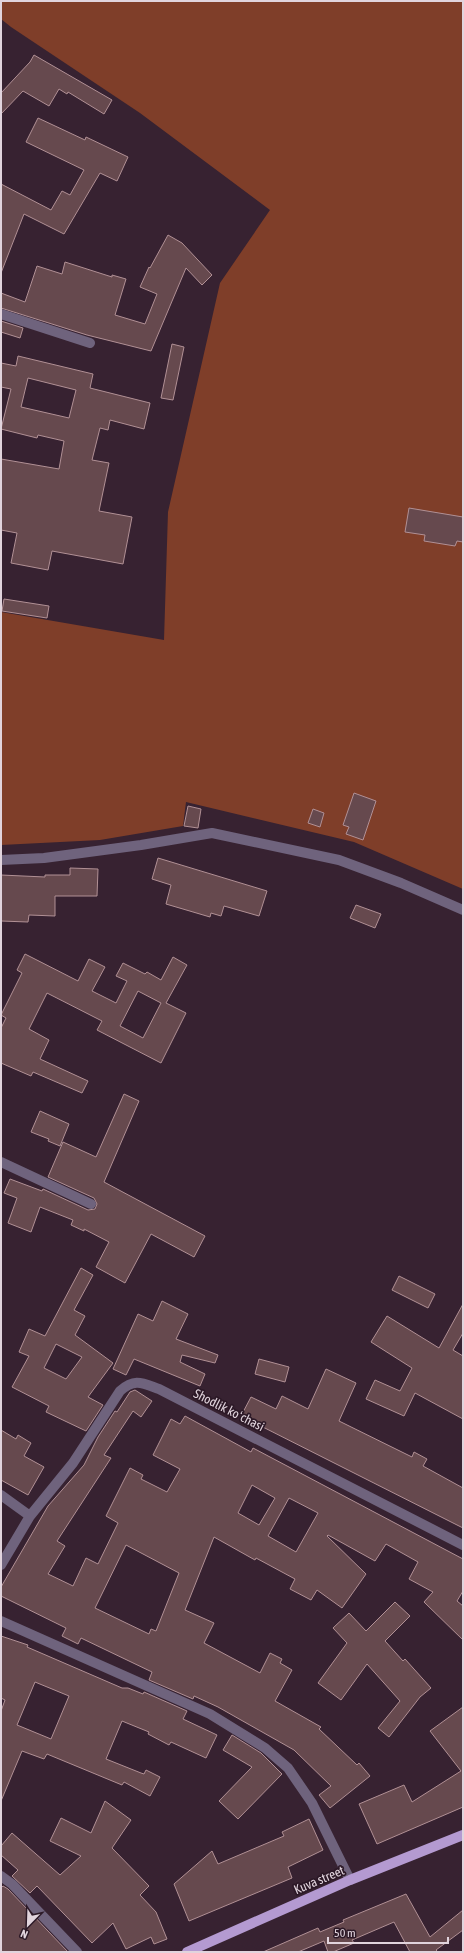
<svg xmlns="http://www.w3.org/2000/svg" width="464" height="1953" font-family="'Asap Condensed',sans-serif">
	<rect width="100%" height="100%" fill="#372231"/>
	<path fill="#7f3e29" d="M1 1H463V889L354 842 186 802 183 826 100 840 1 845V612L164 640 168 512 220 283 270 210 140 113 11 27 1 19Z"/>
	<path fill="#66494e" stroke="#b19095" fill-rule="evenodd" d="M34 55 112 100 104 114 68 92 67 94 59 89 49 106 23 91 1 114V93L30 62Z
		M38 118 85 140 86 137 128 157 117 181 100 173 64 234 24 214 1 273V184L51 210 62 191 70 195 84 170 26 142Z
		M168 235 182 243 212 275 202 285 186 268 151 351 87 335 1 308V293L25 302 37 266 62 274 65 262 112 277V275L126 279 115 315 145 324 157 294 140 287 149 267 150 268Z
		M1 321 23 328 20 338 1 332Z
		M172 344 184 347 173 400 161 398Z
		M18 356 93 374 90 388 150 403 144 429 110 420 108 430 100 428 92 460 109 463 99 511 132 517 123 564 52 551 48 570 11 563 17 533 1 530V459L59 469 64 441 38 435 37 438 1 429 11 389 1 387V363L16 366ZM28 378 76 390 69 418 21 407Z
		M409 508 463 517V542L457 541 455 546 424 541 425 535 405 532Z
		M4 599 49 606 47 618 2 611Z
		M354 793 376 801 363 840 346 834 349 827 343 825Z
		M188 806 201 809 198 828 184 826Z
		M313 809 324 813 320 827 308 823Z
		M158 858 267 891 259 916 224 906 221 916 211 913 210 917 166 904 171 885 152 879Z
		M70 868 98 869 97 896H55V916L29 915 28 922 1 921V875L45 877V875H70Z
		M356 905 381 914 375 928 350 918Z
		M25 954 78 981 89 959 105 967 92 991 116 1003 127 981 116 976 123 963 145 974 147 972 161 980 173 957 187 965 166 1003 186 1013 161 1063 97 1030 102 1021 47 993 29 1029 49 1040 40 1059 88 1081 82 1093 33 1072 31 1076 1 1063V1028L6 1018 1 1015 22 973 17 970ZM138 991 161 1003 143 1038 120 1026Z
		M124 1094 139 1101 104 1182 205 1236 194 1257 151 1234 125 1283 96 1267 109 1242 84 1229V1231L71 1225 73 1220 40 1207 31 1232 8 1223 17 1198 4 1193 10 1179 42 1191 43 1189 88 1210 95 1209 97 1204 94 1198 48 1177 63 1142 96 1157Z
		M40 1111 69 1124 60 1146 48 1141 49 1139 31 1132Z
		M81 1268 93 1275 74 1310 85 1316 75 1335 113 1363 88 1397 103 1405 86 1431 46 1412 49 1406 12 1387 29 1356 19 1352 29 1329 45 1336ZM56 1344 82 1357 66 1379 44 1368Z
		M399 1276 435 1294 428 1308 392 1290Z
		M162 1301 188 1314 176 1339 218 1355 215 1363 182 1355 180 1362 205 1374 200 1386 134 1359 126 1375 113 1369 138 1314 153 1321Z
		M463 1304V1333L453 1350 463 1356V1419L415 1393 404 1416 366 1399 375 1380 400 1391 412 1368 371 1342 387 1316 439 1348Z
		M259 1359 289 1367 285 1382 255 1374Z
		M326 1369 356 1383 339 1421 412 1457 414 1452 427 1459 423 1466 463 1488V1528L241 1416 251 1397 276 1409 282 1396 308 1409Z
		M135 1390 152 1401 141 1417 133 1411 104 1455 111 1458 57 1541 65 1546 48 1574 73 1586 86 1558 98 1564 118 1523 106 1516 130 1468 143 1475 141 1479 167 1492 180 1469 153 1455 171 1419 180 1424 185 1416 251 1452 253 1448 463 1559V1591L457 1601 463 1606V1640L424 1602 433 1592 409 1579 418 1562 386 1544 375 1561 328 1535 327 1536 366 1574 342 1608 317 1590 311 1600 290 1589 295 1579 256 1558 255 1560 214 1537 185 1610 214 1623 204 1643 260 1673 270 1653 282 1659 280 1663 292 1670 275 1701 321 1727 319 1729 357 1765 359 1763 370 1776 330 1808 319 1795 331 1786 294 1750 218 1707 194 1696 193 1699 149 1680 152 1672 81 1638 78 1644 62 1636 66 1628 1 1596V1587L48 1506 84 1465 98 1437 115 1411 117 1412 130 1392ZM252 1485 275 1498 259 1525 238 1513ZM289 1498 318 1513 296 1552 268 1536ZM126 1545 179 1573 156 1631 151 1629 149 1634 95 1608Z
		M1 1430 16 1439 18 1435 31 1443 24 1456 44 1467 28 1495 1 1480Z
		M395 1602 410 1616 385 1641 403 1661 405 1659 431 1688 420 1697 389 1737 378 1728 400 1701 367 1664 341 1700 318 1683 347 1643 333 1628 349 1613 366 1631Z
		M1 1636 28 1645 27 1647 122 1688H128L143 1694 144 1692 187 1711 183 1719 217 1735 206 1758 171 1742 169 1745 148 1734 149 1732 122 1721 106 1759 141 1773 144 1774 146 1770 160 1777 150 1796 124 1782 122 1785 47 1754 44 1759 22 1751 1 1801V1711L5 1700 1 1698ZM35 1682 69 1696 51 1739 17 1725Z
		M463 1707V1807L377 1844 359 1804 404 1785 412 1802 461 1771 430 1731Z
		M232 1735 261 1753 282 1774 238 1819 219 1801 252 1767 223 1750Z
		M105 1801 131 1820 112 1848 149 1886 140 1895 156 1912 167 1939 154 1944 151 1937 126 1949 113 1923 92 1943 37 1886 30 1893 12 1876 18 1870 1 1855V1846L12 1833 60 1875 81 1856 50 1841 61 1818 91 1833Z
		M309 1819 323 1850 288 1867 292 1878 189 1921 174 1884 212 1851 218 1864 284 1836 282 1832Z
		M3 1886 8 1889 68 1952H1V1888Z
		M406 1894 430 1937 463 1910V1930L436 1950 438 1952H410L394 1922 352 1940 354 1943 333 1952H328L324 1941 298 1952H263L318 1928 320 1932 344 1922 343 1920Z"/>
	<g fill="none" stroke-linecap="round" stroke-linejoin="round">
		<path stroke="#6f637d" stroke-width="10" d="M1 314 90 343
			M1 860 44 858 141 845 212 833 339 860 401 883 463 910
			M1 1162 91 1204
			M1 1495 30 1516
			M1 1565 30 1516 73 1463 120 1391C135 1378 142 1383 159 1389L463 1545
			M1 1621 210 1714 265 1748 288 1768 312 1803 350 1880
			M1 1876 12 1884 77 1952"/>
		<path stroke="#b49ad1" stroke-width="10" d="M187 1952 350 1880 463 1835"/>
	</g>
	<g text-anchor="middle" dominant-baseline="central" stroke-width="3.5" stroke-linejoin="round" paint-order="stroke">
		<g font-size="13" fill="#e1d4dd" stroke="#2c1927">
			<text transform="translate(229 1410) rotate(27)">Shodlik koʻchasi</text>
			<text transform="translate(319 1880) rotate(-23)">Kuva street</text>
		</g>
	</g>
	<rect width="464" height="1953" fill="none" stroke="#e1d4dd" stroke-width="4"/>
	<g transform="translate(28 1925) rotate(203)" stroke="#2c1927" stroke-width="3" paint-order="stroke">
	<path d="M0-3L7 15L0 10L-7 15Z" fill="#e1d4dd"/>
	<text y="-6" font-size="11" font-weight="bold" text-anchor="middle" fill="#e1d4dd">N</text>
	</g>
	<path d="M328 1937v6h120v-6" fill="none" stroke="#e1d4dd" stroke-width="2"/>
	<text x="334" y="1937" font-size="12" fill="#e1d4dd" stroke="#2c1927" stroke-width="3" paint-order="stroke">50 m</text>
</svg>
